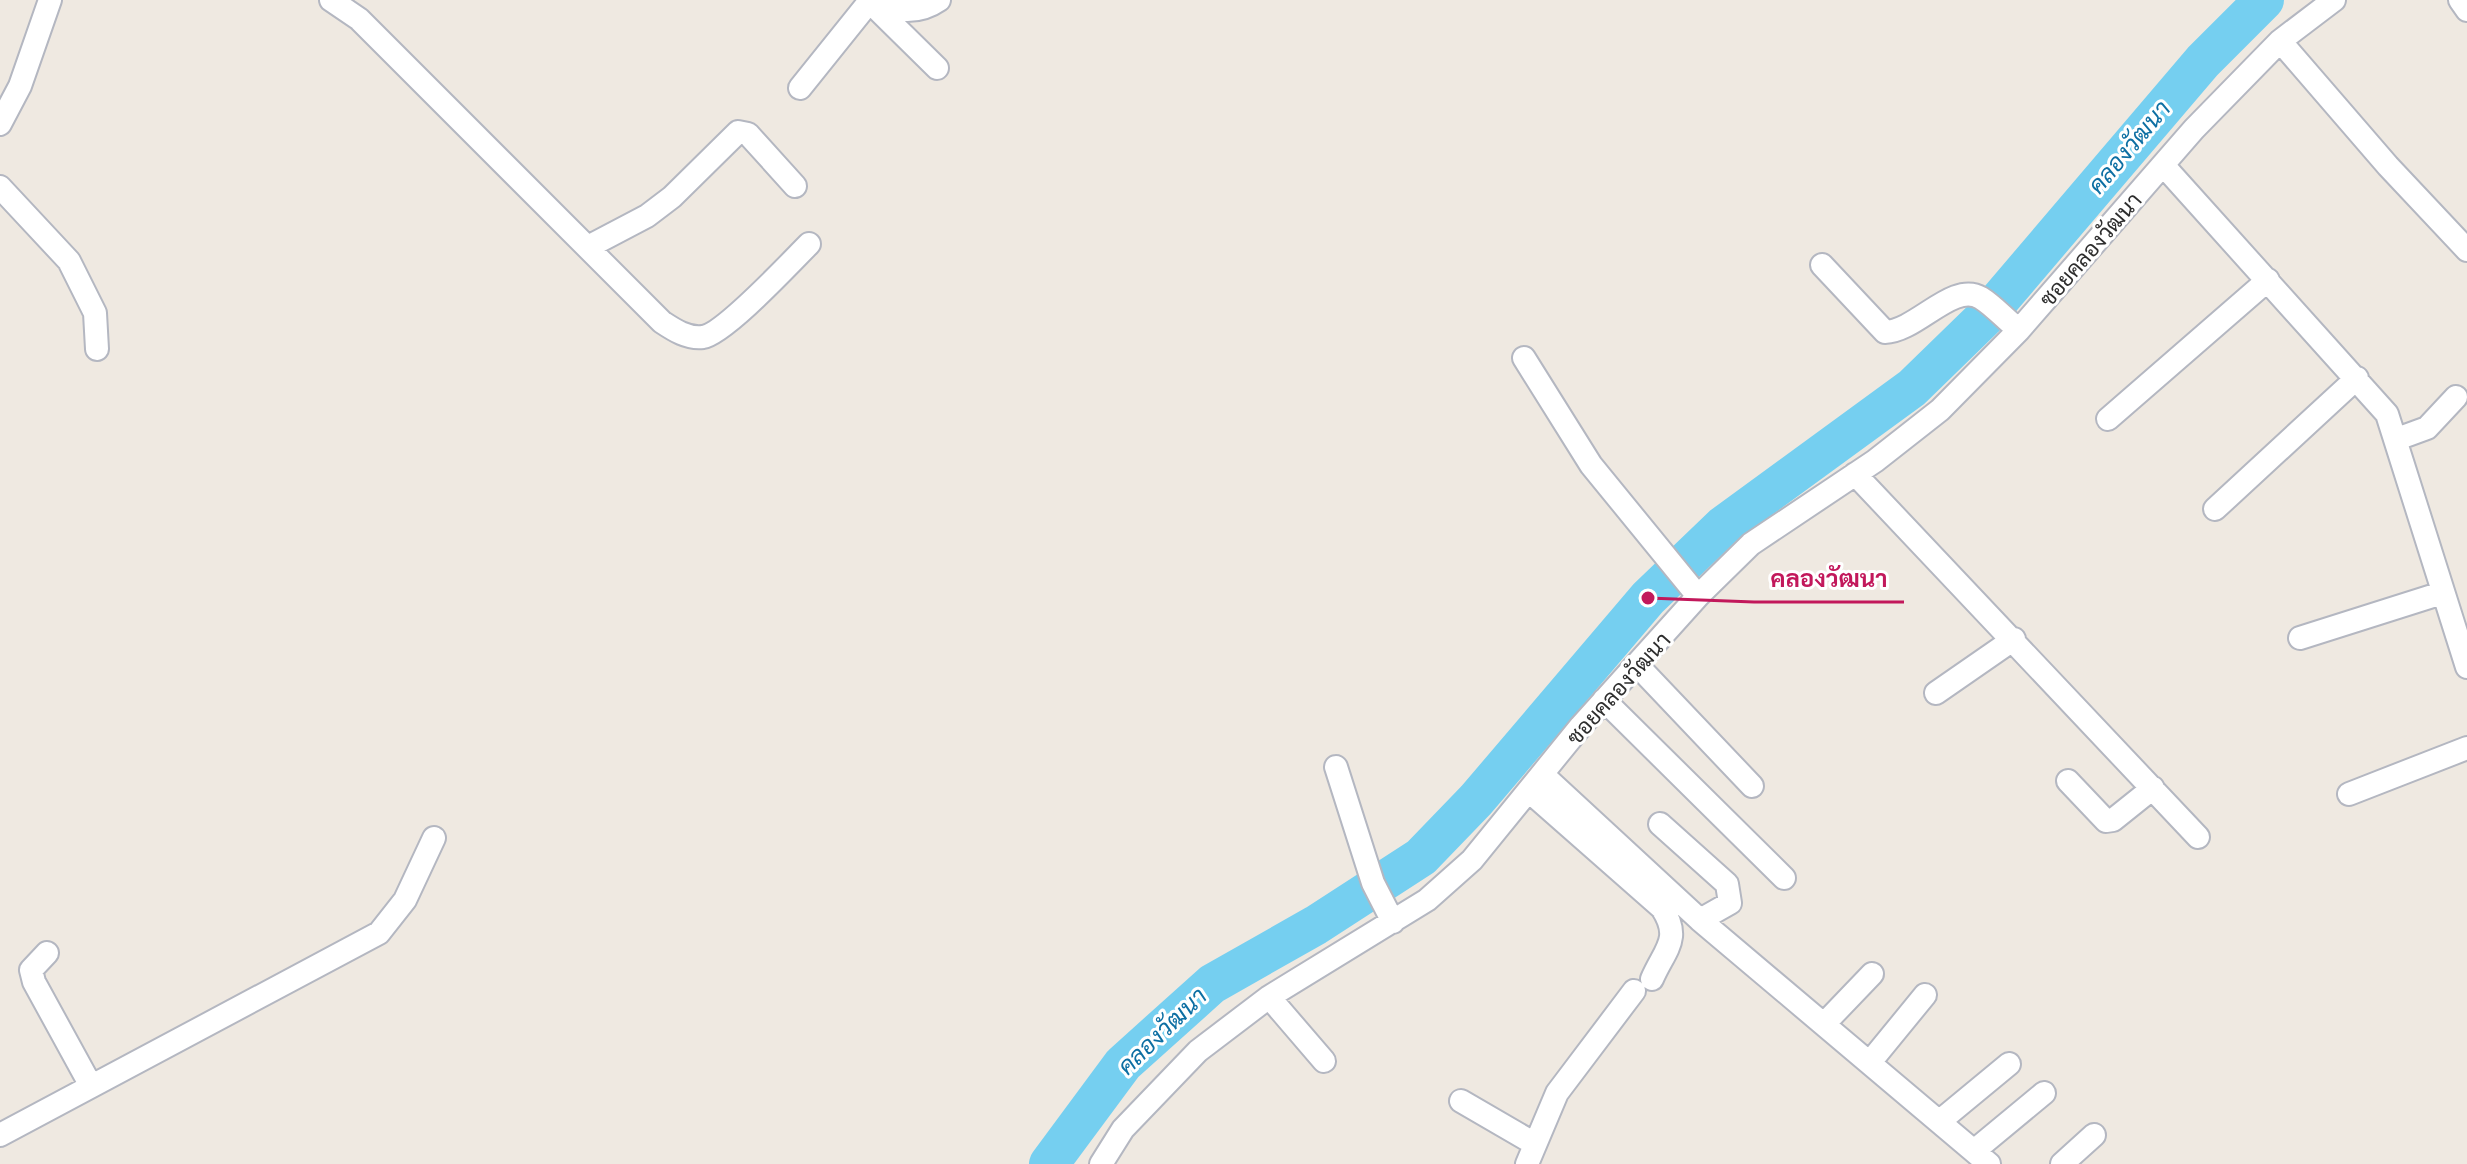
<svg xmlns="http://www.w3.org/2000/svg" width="2467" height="1164" font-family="Ubuntu,Sarabun,sans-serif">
	<rect width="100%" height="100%" fill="#efe9e1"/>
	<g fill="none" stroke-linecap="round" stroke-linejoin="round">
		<path stroke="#75cff0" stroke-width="40" d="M1049 1164 1123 1064 1212 984 1316 925 1421 857 1476 800 1648 598 1723 526 1912 388 1984 318 2203 61 2264 0"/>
		<defs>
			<path id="minor" d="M331 0 359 19 662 322C674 330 688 339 703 337 725 333 790 263 809 244
				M2460 0 2467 10
				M872 4 937 68
				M2280 41 2388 166 2467 250
				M800 88 869 2C895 10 916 16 939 0
				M0 124 20 86 50 0
				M2163 165 2387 414 2467 667
				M0 187 69 261 95 313 97 349
				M588 247 647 216 672 197 738 132 748 134 795 186
				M1822 265 1885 332C1917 331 1953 281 1981 298 1994 306 2006 320 2019 330
				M1524 358 1591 465 1698 596
				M2108 419 2268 280
				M2397 439 2427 428 2456 397
				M1855 474 2198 837
				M2215 509 2357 378
				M2300 638 2442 593
				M1637 665 1752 786
				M1936 693 2014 639
				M1604 700 1784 878
				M1336 767 1373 883 1393 922
				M1543 775 1700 920 1989 1164
				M2068 781 2106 821 2113 820 2153 788
				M1529 791 1662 908C1682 939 1665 949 1652 979
				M2349 794 2467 748
				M1660 824 1727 884 1730 903 1700 920
				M47 953 31 970 34 982 91 1086
				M1269 997 1324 1061
				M1825 1023 1872 974
				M1871 1061 1925 995
				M1461 1101 1535 1144
				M1940 1121 2009 1064
				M0 1135 379 933 405 900 434 838
				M1974 1151 2044 1093
				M1101 1164 1123 1129 1198 1051 1269 997 1427 900 1472 860 1581 726 1698 596 1751 544 1875 461 1940 410 2019 330 2194 129 2280 41 2334 0
				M1527 1164 1557 1093 1634 991
				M2062 1164 2094 1135"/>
		</defs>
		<use href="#minor" stroke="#b4b7c1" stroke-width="26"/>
		<use href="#minor" stroke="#fff" stroke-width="22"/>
	</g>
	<g text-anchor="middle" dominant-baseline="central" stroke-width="6" stroke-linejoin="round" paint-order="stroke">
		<g font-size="22" fill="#2e2e2e" stroke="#fff">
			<text transform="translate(2090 249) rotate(-49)">ซอยคลองวัฒนา</text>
			<text transform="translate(1618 688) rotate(-48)">ซอยคลองวัฒนา</text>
		</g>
		<g font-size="24" font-style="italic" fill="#0d6fa3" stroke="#fff">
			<text transform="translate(2129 147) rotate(-50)">คลองวัฒนา</text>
			<text transform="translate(1162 1031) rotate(-44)">คลองวัฒนา</text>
		</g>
	</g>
	<path fill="none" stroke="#c2185b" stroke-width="3" d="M1648 598L1754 602H1904"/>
	<circle fill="#c2185b" stroke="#fff" stroke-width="3" cx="1648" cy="598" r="8"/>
	<g font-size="24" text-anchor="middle" font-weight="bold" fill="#c2185b" stroke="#fff" stroke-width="6" stroke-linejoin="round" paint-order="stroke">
		<text x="1829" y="587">คลองวัฒนา</text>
	</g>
</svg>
